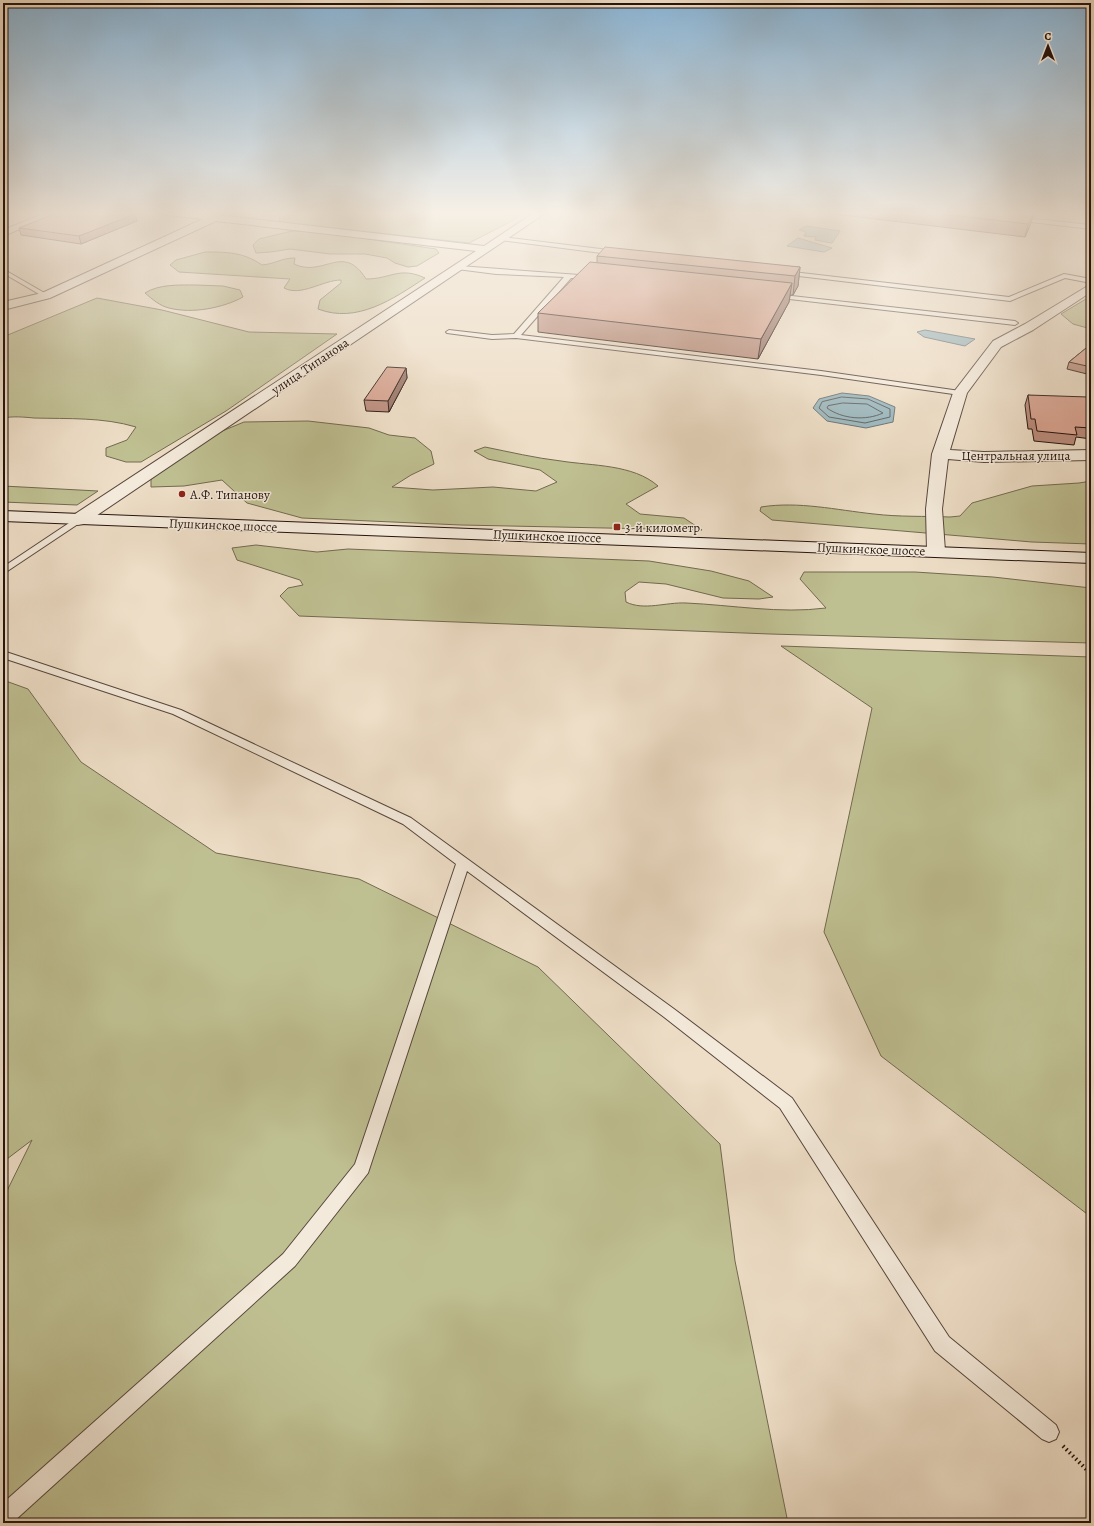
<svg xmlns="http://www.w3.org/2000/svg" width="1094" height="1526" font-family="Alegreya,serif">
	<rect width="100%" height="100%" fill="#eedec7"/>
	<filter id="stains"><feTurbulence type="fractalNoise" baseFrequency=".005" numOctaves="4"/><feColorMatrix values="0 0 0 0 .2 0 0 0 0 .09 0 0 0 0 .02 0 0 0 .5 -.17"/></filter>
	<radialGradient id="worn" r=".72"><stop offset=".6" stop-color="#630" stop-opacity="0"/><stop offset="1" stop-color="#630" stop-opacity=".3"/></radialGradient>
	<path fill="#bfc092" stroke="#726a50" d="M280 212H524L510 222 469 243 279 222Z
		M292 231 320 232 436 249 439 253 417 266 408 267 395 263 387 258 365 254H330L290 249 271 252 256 253 253 245 259 239Z
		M205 252C227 252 243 252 262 265 275 264 281 258 295 258L294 264C324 278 343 242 366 279 391 279 399 266 425 278 393 299 357 324 318 309L320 300 341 283V280C323 280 301 297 284 288L290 279 179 272 170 265 176 260Z
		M196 285 223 286 240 290 243 297C223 308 192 314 169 308 160 306 152 299 145 293 159 284 179 285 196 285Z
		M1091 296V329L1073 324 1061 314Z
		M97 298 162 310 249 332 337 334 226 411 141 462H126L106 456V448L127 440 136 427C103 417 68 419 34 418 23 417 14 416 3 418V337Z
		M308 421 369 428 389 435 415 438 431 451 434 464 411 475 392 487 433 490 493 487 536 491 557 482 540 470 488 459 474 451 485 447C510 452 535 458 561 461 592 466 633 464 658 486L626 504 640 514 684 518 702 530 461 525 302 518 247 503 222 480 184 486 151 487V472L215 434 244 422Z
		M1091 481V544L1032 542 772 520 760 511 761 507C799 501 836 510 874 514 899 517 925 516 950 517L960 516 972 503 1032 486 1079 483Z
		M3 486 98 491 77 505 3 502Z
		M256 545 317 552 348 549 649 561 711 571 749 581 773 597 759 599 723 598 666 584 639 582 625 592 626 602C644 611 666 602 686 603 732 605 780 614 826 608L800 579 804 572H915L993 577 1091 588V643L770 634 299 616 280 596 288 588 303 585 300 580 237 560 232 548Z
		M781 646 1091 657V1217L881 1056 824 932 872 708Z
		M3 680 28 689 81 762 216 853 359 879 538 967 720 1144 735 1261 788 1523H3V1199L32 1140 3 1162Z"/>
	<path fill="#9eb9bf" stroke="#6e7778" d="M806 226 840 231 832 243 815 240 816 237 804 236 806 232 799 230Z
		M798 238 832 248 824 252 787 246Z
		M925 330 975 339 965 346 924 337 917 332Z
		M842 393 869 396 895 407 893 422 866 428 827 421 813 408 819 399Z"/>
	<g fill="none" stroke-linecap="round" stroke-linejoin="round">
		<path stroke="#626666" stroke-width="1" d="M842 397 868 399 890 409V417L865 423 829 417 819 408 822 402Z
			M843 403 867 404 883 413C866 421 842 419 827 408L828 406Z"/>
		<defs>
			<path id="lane" d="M1016 217 1091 225V229L1014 220Z
				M502 237 617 251 620 253 617 255 500 240Z
				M459 266 593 276V278L591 279 571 278 521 335 821 371 960 391 964 393 960 395 821 375 516 338 492 339 447 333 446 332 449 330 492 335 514 334 564 277 496 274 457 269 456 268Z
				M3 269 48 295 49 296 44 297 3 273Z
				M784 271 1009 297 1064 274 1091 279V283L1065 278 1010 301 782 274 781 273Z
				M774 294 1015 321 1018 323 1015 325 772 297V295Z
				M78 517 83 520 81 522 3 574V567Z
				M3 651 181 710 411 818 674 1009 792 1098 949 1337 1056 1425 1059 1432 1056 1439 1049 1442 1042 1439 935 1351 780 1108 664 1017 467 871 368 1173 295 1266 12 1523H3V1503L283 1254 355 1164 456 864 403 824 173 714 3 658Z"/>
			<path id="street" d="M48 212H62L3 236V230Z
				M160 212H191L484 246 535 212H547L84 524 78 525 72 524 70 520 72 516 476 251 216 221 50 298 3 310V302L42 293 203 219 165 215Z
				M1091 284V292L1033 330 1001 347 967 393 950 450 984 452 1091 450V460L984 462 948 459 942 509 945 551 942 555 936 556 930 555 927 551 926 509 932 454 953 393 993 341 1025 324Z"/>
			<path id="secondary" d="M3 511 1091 553V563L3 521Z"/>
		</defs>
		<use href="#lane" stroke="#57463c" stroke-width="2"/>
		<use href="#street" stroke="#57463c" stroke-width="2"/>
		<use href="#secondary" stroke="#25130d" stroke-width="2"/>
		<path stroke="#25130d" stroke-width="4" stroke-dasharray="1.5 3" stroke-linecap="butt" d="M1063 1446 1091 1474"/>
		<use href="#lane" fill="#f4eadb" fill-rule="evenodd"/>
		<use href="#street" fill="#f4eadb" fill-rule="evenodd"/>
		<use href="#secondary" fill="#f4eadb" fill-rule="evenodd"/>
	</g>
	<path fill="#ba8b7b" stroke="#25130d" d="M817 212H1036L1035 216 1034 217H1033L1031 223 1025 237Z
		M137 221 81 244 21 235 19 228Z
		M597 256 800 267 798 286 793 295H790L789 302 758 359 538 332V313L597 263Z
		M1091 344V375L1067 369 1069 362Z
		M406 368 407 378 389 412 366 411 364 400Z
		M1028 395 1091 407V439L1076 437 1074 445 1034 441 1032 429H1028L1025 405Z"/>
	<path fill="#977164" stroke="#25130d" d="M1034 212 1031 223 1025 237 1028 224Z
		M135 214 137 221 81 244 79 236Z
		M800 267 798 286 793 295 795 276Z
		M792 283 789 302 758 359 761 339Z
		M406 368 407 378 389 412 388 401Z"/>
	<path fill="#d8a28f" stroke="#25130d" d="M59 212H123L135 214 79 236 19 228Z
		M924 212H1034L1028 224Z
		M605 247 800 267 795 276 597 256Z
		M590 262 792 283 761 339 538 313Z
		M1091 344V367L1069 362Z
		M387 367 406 368 388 401 364 400Z
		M1028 395 1088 397 1091 407V428L1075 427 1077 435 1037 431 1035 419H1031Z"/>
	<linearGradient id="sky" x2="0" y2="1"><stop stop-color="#8ab6d8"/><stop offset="0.5" stop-color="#f7f0e6"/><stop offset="1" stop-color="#f7f0e6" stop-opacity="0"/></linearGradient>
	<rect width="1094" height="426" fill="url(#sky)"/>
	<g fill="#8f2418" stroke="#f4eadb" stroke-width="1.5">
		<circle cx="182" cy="494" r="4"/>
		<rect x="613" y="523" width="8" height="8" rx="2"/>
	</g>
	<g text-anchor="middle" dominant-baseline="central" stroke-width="3" stroke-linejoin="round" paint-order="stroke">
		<g font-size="13" fill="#25130d" stroke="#f4eadb">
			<text transform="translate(310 366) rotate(-34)">улица Типанова</text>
			<text x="1016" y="455">Центральная улица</text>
			<text transform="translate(223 525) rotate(2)">Пушкинское шоссе</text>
			<text transform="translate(547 536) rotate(2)">Пушкинское шоссе</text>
			<text transform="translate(871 549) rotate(2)">Пушкинское шоссе</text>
		</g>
		<g font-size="13" fill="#25130d" stroke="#f4eadb" text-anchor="start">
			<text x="190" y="494">А.Ф. Типанову</text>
			<text x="625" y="527">3-й километр</text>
		</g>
	</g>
	<rect width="1094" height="1526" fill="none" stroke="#eedec7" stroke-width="16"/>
	<rect x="4" y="4" width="1086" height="1518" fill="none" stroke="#25130d" stroke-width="2"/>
	<rect x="8" y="8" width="1078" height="1510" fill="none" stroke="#25130d"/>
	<g transform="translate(1048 46)" stroke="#f4eadb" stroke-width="3" paint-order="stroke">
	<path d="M0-3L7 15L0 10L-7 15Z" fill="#25130d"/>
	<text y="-6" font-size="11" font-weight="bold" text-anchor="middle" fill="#25130d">С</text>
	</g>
	<rect width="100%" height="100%" filter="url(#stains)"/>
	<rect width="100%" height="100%" fill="url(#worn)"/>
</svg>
